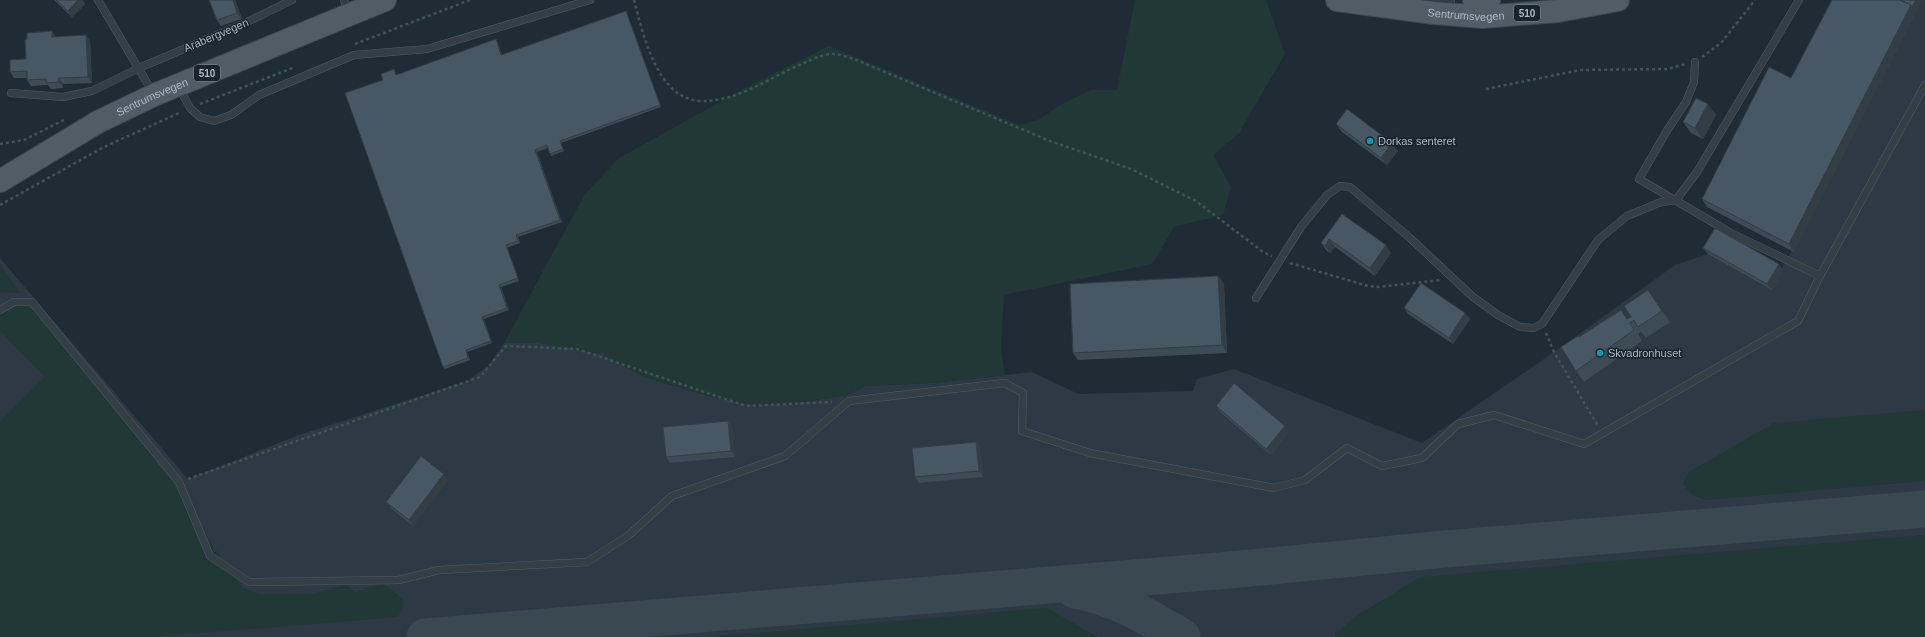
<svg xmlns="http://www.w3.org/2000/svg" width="1925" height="637" font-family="Arial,sans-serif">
	<rect width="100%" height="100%" fill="#1f2c36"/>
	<path fill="#2d3944" d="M1923 0H1925V637H0V258L188 479 299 435 467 381 489 365 504 343H540L602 354 645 377 709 396 748 404 766 405H784L846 395 865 386 931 383 1032 372 1078 394 1193 391 1197 379 1234 369 1422 443 1554 352 1675 265 1708 254 1782 269Z"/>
	<path fill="#213837" d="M1135 0H1266L1285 54 1239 133 1213 155 1231 187 1223 215 1174 227 1152 264 1004 295 1001 349 1005 375 931 383 865 386 846 395 784 405H766L748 404 709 396 645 377 602 354 540 343H504L585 194 619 158 745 88 829 46 1020 125 1040 119 1060 105 1091 90H1117Z
		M0 264 20 293 0 292Z
		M26 306 36 312 172 481 215 549 243 588 260 594H311L346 585 355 592 382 583 403 599 404 606 398 617 152 637H0V422L45 377 0 331V315L12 307Z
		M1925 410V481L1706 500 1691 494 1683 483 1689 472 1774 423Z
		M1925 535V637H1335V635L1353 618 1421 577Z
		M1047 608 1098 637H709Z"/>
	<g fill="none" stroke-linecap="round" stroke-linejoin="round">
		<path stroke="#3a4852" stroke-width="37" d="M1075 590C1115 597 1148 617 1182 637
			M425 637 1241 569 1445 549 1925 509"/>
		<defs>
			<path id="service" d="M98 0 153 93
				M344 0 349 14
				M1695 62 1694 82 1686 102 1668 129 1639 179 1731 233 1820 276
				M179 87 190 108 200 117 214 121 231 115 259 95 354 55 427 49 590 0
				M11 93 63 97 92 91 139 68 243 24 292 0
				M1256 298 1301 227 1327 195 1340 186 1350 187 1410 238 1473 297 1498 315 1520 327 1534 328 1542 324 1598 240 1627 216 1661 202 1676 200 1697 172 1799 0
				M0 310 14 302H32L179 482 210 556 249 582 399 580 439 570 587 562 629 535 672 496 785 456 849 401 1005 383 1023 393 1022 431 1090 453 1274 488 1305 480 1347 448 1382 466 1422 458 1458 424 1494 415 1584 444 1798 321 1820 276 1925 85"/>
			<path id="minor" d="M1427 0 1434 13 1447 0"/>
			<g id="primary">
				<path id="s1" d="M1337 0 1434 13 1483 17 1558 11 1618 0"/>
				<path d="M1474 0H1489"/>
				<path id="s2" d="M0 181 98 122 154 95 385 0"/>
			</g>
		</defs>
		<use href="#service" stroke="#505c65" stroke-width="8"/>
		<use href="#minor" stroke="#505c65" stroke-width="16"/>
		<use href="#primary" stroke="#3c4751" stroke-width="24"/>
		<path stroke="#3f5454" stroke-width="2.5" stroke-dasharray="3 3" stroke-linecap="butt" d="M634 0C643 35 658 101 702 101 740 101 770 77 804 63 813 59 823 54 833 54 840 54 847 57 854 59L1050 141 1131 169 1196 201 1263 252 1272 256
			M355 44 470 0
			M1702 57 1721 43 1755 0
			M1486 89 1580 70 1667 69 1686 64
			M200 104 295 67
			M0 144 24 140 64 120
			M0 205 102 148 181 112
			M1290 263 1368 286 1378 287 1441 280
			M1546 333 1554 352 1598 426
			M188 479 480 377 506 346 577 349 746 406 832 402"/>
		<use href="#service" stroke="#333e47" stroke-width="7"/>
		<use href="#minor" stroke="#333e47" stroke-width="15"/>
		<use href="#primary" stroke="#505d67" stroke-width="22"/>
	</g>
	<path fill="#3d4b55" d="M54 0H82L85 4 72 17Z
		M235 0 242 19 221 26 217 20Z
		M627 13 661 107 561 143 564 151 551 156 548 148 537 152 562 222 518 237 520 243 507 248 519 281 501 287 509 310 484 319 492 343 467 352 470 360 445 369 443 367 383 80 394 69 397 75 497 41 502 55Z
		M56 37 90 41 92 83 63 84V88L51 89 48 85 31 86 27 80V78H14L10 72 26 59Z
		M1791 78 1794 252 1707 207 1702 199Z
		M1716 115 1703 139 1691 133 1683 122Z
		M1336 124 1398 151 1387 165 1342 132Z
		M1342 214 1391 253 1375 276 1335 247 1330 253 1327 251 1321 243Z
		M1703 248 1783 270 1772 290 1708 254Z
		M1218 276 1224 284 1227 353 1078 360 1073 353Z
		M1648 290 1670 322 1646 338 1641 332 1638 334 1642 341 1584 382 1576 371 1579 337 1627 319 1631 317Z
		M1404 308 1465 313 1470 319 1453 344 1408 314Z
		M1216 406 1289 432 1271 455 1220 412Z
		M728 421 732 427 735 457 670 463 666 457Z
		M976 442 981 448 983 477 919 483 915 477Z
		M448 480 413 526 391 508 386 502Z"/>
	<path fill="#323d45" d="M78 0H82L85 4 72 17 68 11Z
		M233 0H235L242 19 237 13Z
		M1916 0H1923L1794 252 1789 244 1911 5Z
		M626 11 627 13 661 107 660 105Z
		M52 31 56 37H52Z
		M86 35 90 41 92 83 88 77Z
		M496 39 497 41 503 57 501 55Z
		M58 78 63 84V88L59 82Z
		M1708 104 1716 115 1703 139 1695 128Z
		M1392 143 1398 151 1387 165 1381 158Z
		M535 150 537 152 562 222 560 220Z
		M1329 239 1335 247 1330 253 1325 246Z
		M1386 245 1391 253 1375 276 1370 268Z
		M1779 264 1783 270 1772 290 1767 284Z
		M1218 276 1224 284 1227 353 1222 345Z
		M499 285 501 287 509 310 507 308Z
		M1465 313 1470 319 1453 344 1449 338Z
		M482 317 484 319 492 343 491 341Z
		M728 421 732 427 735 457 731 451Z
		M1285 426 1289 432 1271 455 1266 449Z
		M976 442 981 448 983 477 979 471Z
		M444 474 448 480 413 526 409 520Z"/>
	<path fill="#475763" stroke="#323d45" d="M56 0H78L68 11Z
		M209 0H233L237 13 217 20Z
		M1832 0H1900L1911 5 1789 244 1702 199 1769 67 1791 78Z
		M1900 0H1916L1912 7 1911 5Z
		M626 11 660 105 560 141 563 149 550 154 547 145 535 150 560 220 516 235 518 241 506 245 518 278 499 285 507 308 482 317 491 341 466 350 468 358 443 367 345 93 383 80 381 74 394 69 396 75 496 39 501 55Z
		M52 31V37L86 35 88 77 58 78 59 82 47 83 46 79 27 80V71L10 72V60L26 59 25 39H27V33Z
		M1696 98 1708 104 1695 128 1683 122Z
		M1347 109 1392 143 1381 158 1336 124Z
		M1342 214 1386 245 1370 268 1329 239 1325 246 1321 243Z
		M1715 228 1779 264 1767 284 1703 248Z
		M1218 276 1222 345 1073 353 1070 284Z
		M1421 283 1465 313 1449 338 1404 308Z
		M1648 290 1662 311 1638 327 1634 320 1630 323 1634 330 1576 371 1561 347 1578 336 1579 337 1621 310 1627 319 1631 317 1624 306Z
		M1234 383 1285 426 1266 449 1216 406Z
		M728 421 731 451 666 457 663 427Z
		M976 442 979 471 915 477 912 448Z
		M421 456 444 474 409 520 386 502Z"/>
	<g fill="#0f9aa8" stroke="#18232b" stroke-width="1.5">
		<circle cx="1370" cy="141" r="4"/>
		<circle cx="1600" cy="353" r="4"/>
	</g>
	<g text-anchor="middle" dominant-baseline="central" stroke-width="3" stroke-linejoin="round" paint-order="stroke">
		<g fill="#18232b" stroke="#808c96" stroke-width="1">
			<rect x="1514" y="5" width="26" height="16" rx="3"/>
			<rect x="194" y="65" width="26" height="16" rx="3"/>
		</g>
		<g font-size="10" font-weight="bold" fill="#adb9c4">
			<text x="1527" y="13">510</text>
			<text x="207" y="73">510</text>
		</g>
		<g font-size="11" fill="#adb9c4" stroke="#18232b">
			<text stroke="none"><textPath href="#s1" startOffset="130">Sentrumsvegen</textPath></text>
			<text transform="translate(216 35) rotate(-23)">Arabergvegen</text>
			<text stroke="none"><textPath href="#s2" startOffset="174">Sentrumsvegen</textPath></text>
		</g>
		<g font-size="11" fill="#adb9c4" stroke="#18232b" text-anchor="start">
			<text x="1378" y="141">Dorkas senteret</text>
			<text x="1608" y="353">Skvadronhuset</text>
		</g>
	</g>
</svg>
